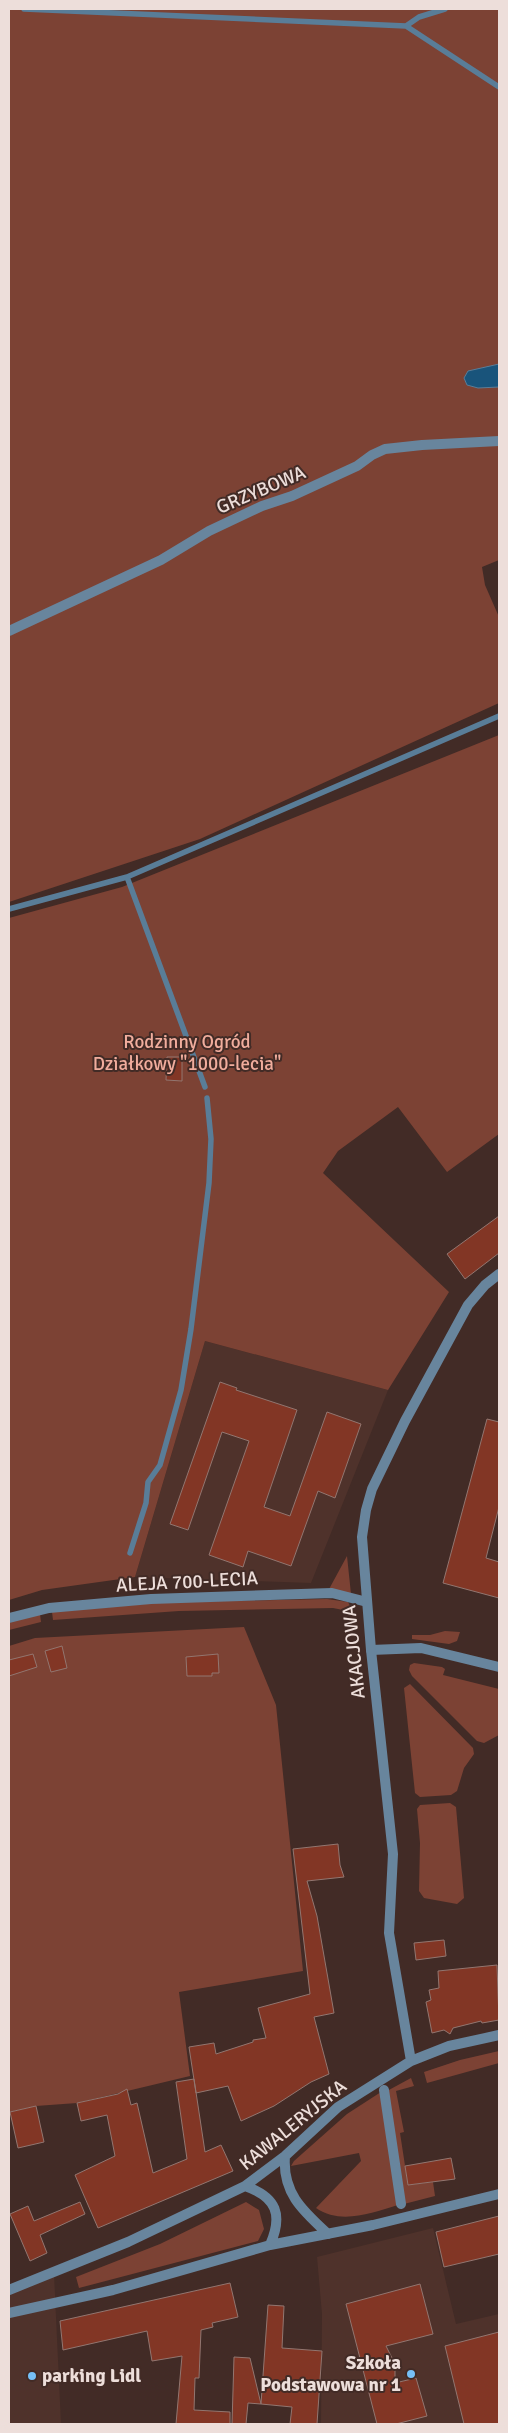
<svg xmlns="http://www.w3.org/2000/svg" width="508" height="2433" font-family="Signika,sans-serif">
	<rect width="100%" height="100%" fill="#422b26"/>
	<path fill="#4f322b" d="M205 1341 388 1390 311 1583 135 1577Z
		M433 2228 456 2324 499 2314V2424H321L322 2314 317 2257Z
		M54 2274 61 2424H9V2291Z"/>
	<path fill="#7c4234" d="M9 9H499V560L482 567 485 585 499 617V703L200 839 9 902Z
		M499 735V1134L447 1172 398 1107 338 1151 323 1173 449 1292 388 1390 205 1341 135 1577 42 1590 9 1600V918L122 887Z
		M347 1556 351 1594 328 1591Z
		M327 1599 348 1602 353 1612 333 1608 179 1611 53 1620 52 1612 168 1602Z
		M40 1614 41 1622 9 1630V1621Z
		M244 1627 276 1705 303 1971 179 1992 190 2076 77 2103 36 2106 9 2112V1646L35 1638Z
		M445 1631 460 1632 457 1641 449 1644 412 1639V1635H430Z
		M414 1663 442 1667 445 1669 443 1675 499 1689V1735L484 1743 477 1741 412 1676 409 1670 410 1665Z
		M410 1684 473 1748 474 1754 464 1768 457 1791 451 1795 420 1797 415 1793 404 1688Z
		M450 1803 456 1807 464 1898 457 1904 424 1898 419 1891 420 1843 417 1809 420 1805Z
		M499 2051V2063L427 2083 424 2072 460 2060Z
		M411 2078 414 2086 396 2091 404 2132 400 2133 408 2185 433 2182 435 2196 404 2204 387 2091Z
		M381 2092 398 2205C371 2213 341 2225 316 2208L361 2161 359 2153 291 2166 294 2161 347 2114Z
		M246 2202 259 2210 264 2229 258 2241 79 2288 76 2277 160 2244Z"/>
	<path fill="#19547b" stroke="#597d98" d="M499 364V387L478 388 467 385 464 378 468 371Z"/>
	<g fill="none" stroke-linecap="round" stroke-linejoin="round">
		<path stroke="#597d98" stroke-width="5.5" d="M24 9 406 26 499 87
			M406 26 419 17 445 9
			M127 877 499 716
			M9 909 127 877 205 1087
			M130 1553 146 1503 148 1482 160 1465 181 1390 191 1329 209 1183 211 1139 207 1098"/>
	</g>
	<path fill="#823625" stroke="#927670" d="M167 1057H182V1081L166 1080Z
		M499 1216V1253L465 1279 447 1254Z
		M220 1382 237 1388 236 1390 297 1410 264 1507 290 1516 327 1412 361 1424 335 1498 318 1491 291 1566 248 1551 243 1567 209 1555 249 1441 222 1432 188 1530 170 1524Z
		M487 1419 499 1422V1507L486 1558 499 1562V1598L443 1583Z
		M62 1646 67 1668 51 1672 45 1651Z
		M33 1654 37 1667 9 1676V1660Z
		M218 1654 219 1673H212V1676H187L186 1657Z
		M338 1844 340 1865 344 1877 307 1881 317 1916 334 2013 314 2017 329 2074 311 2082 274 2106 241 2121 228 2086 196 2093 189 2047 214 2043 216 2054 253 2042V2040L266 2038 258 2008 310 1994 293 1849Z
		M444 1940 446 1956 416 1960 414 1943Z
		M497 1965 499 2020 482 2023 481 2021 453 2028 450 2034 444 2030 432 2033 426 2002 431 2000 429 1990 439 1988 438 1971Z
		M194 2079 205 2152 221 2145 233 2171 98 2228 75 2175 115 2156 107 2115 81 2121 77 2103 118 2094 127 2089 131 2105 137 2103 153 2173 187 2159 176 2082Z
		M36 2106 44 2142 18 2148 10 2112Z
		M451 2158 455 2179 408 2185 405 2166Z
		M80 2202 85 2214 40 2235 47 2253 30 2261 10 2214 28 2206 34 2221Z
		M499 2216V2254L444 2267 436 2232Z
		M230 2283 238 2317 212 2323 213 2327 201 2330 199 2378H195L194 2410 230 2412V2424H176L182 2356 152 2361 147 2331 63 2350 60 2321Z
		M420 2284 433 2334 386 2346 395 2364V2383L416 2378 427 2416 396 2424H377L346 2304Z
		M268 2305 284 2306 282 2348 322 2351 317 2424H290L292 2407 261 2404Z
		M499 2332V2424H464L445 2346Z
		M234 2357 250 2358 261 2404 248 2403 246 2424H232Z"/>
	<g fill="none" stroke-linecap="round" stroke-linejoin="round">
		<path stroke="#68859d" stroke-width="10" d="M9 631 161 560 209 531 262 506 292 496 357 466 372 455 385 449 422 445 499 441
			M9 1618 49 1608 151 1599 332 1593 367 1602
			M384 2090 401 2204"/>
		<path stroke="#68859d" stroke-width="10" d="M371 1650 421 1648 499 1667"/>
		<path stroke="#68859d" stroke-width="10" d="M411 2061 389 1933 393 1854 371 1650 362 1537 366 1510 372 1489 405 1421 468 1305 485 1285 499 1274
			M285 2156C282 2193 303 2211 328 2234
			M245 2186C277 2197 283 2215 270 2245
			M9 2290 128 2242 245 2186 285 2156 338 2107 411 2061 449 2046 499 2035
			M9 2313 113 2290 270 2245 373 2225 499 2194"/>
	</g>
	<g fill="#76c0f7" stroke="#422b26" stroke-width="2">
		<circle cx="411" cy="2374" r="5"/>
		<circle cx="32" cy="2376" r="5"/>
	</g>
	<g text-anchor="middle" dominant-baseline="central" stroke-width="4" stroke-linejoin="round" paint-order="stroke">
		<g font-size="19" fill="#eddeda" stroke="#422b26">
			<text transform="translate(261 490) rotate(-23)">GRZYBOWA</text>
			<text transform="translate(187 1582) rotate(-3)">ALEJA 700-LECIA</text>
			<text transform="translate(354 1652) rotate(-96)">AKACJOWA</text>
			<text transform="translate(293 2125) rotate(-39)">KAWALERYJSKA</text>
		</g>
		<g font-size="19" fill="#f1ad9d" stroke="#422b26">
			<text x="187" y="1042">Rodzinny Ogród<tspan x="187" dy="22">Działkowy "1000-lecia"</tspan></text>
		</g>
		<g font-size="19" font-weight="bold" fill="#eddeda" stroke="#422b26" text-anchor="end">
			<text x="401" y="2363">Szkoła<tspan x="401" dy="22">Podstawowa nr 1</tspan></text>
			<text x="42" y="2376" text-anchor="start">parking Lidl</text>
		</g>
	</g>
	<rect width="508" height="2433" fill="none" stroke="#eddeda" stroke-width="20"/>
</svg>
